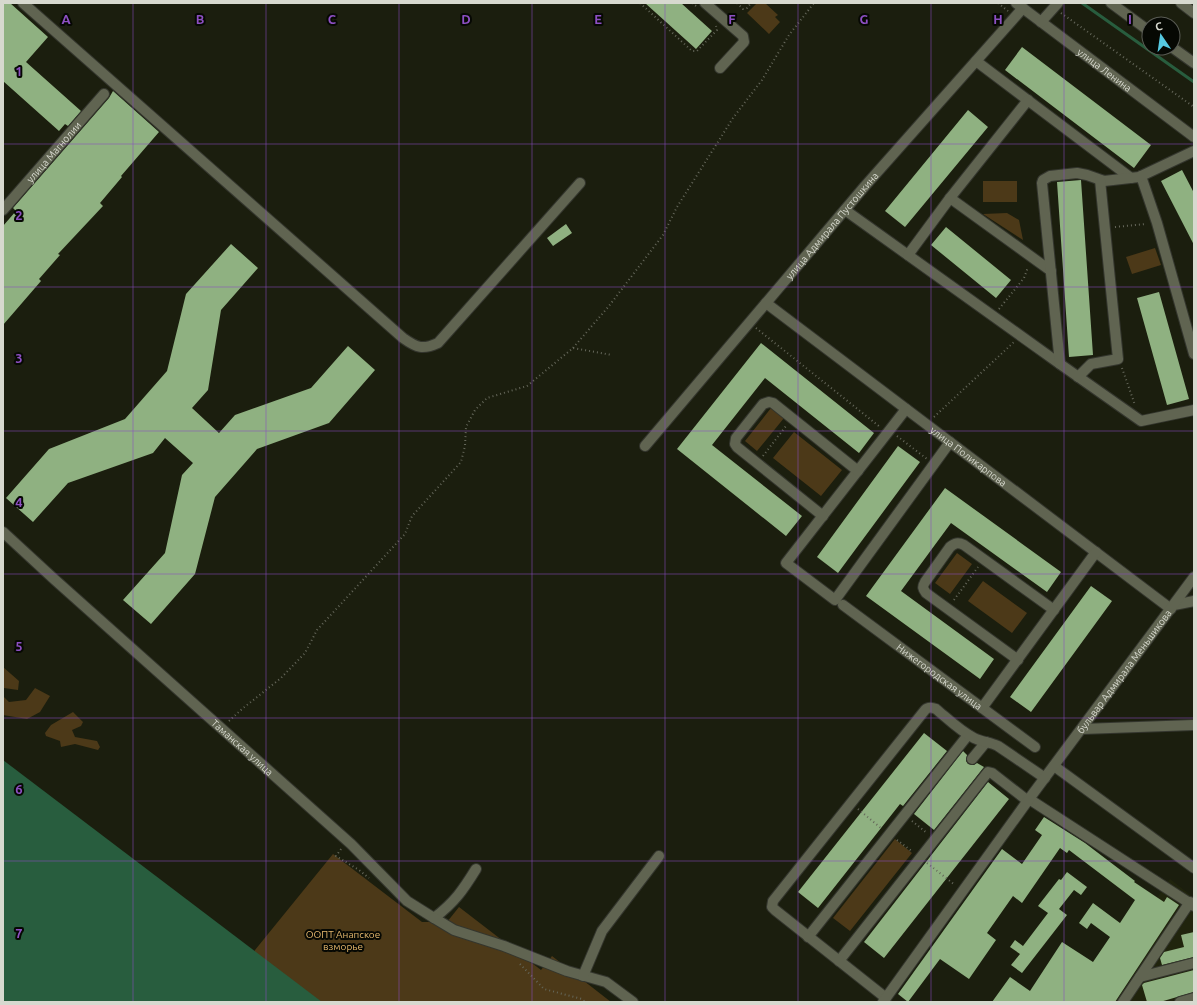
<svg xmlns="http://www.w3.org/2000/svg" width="1197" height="1005" font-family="Ubuntu,sans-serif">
	<rect width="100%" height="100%" fill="#1b1e0e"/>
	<path fill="#20240d" d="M1170 879 1194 898V1002H1086Z"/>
	<path fill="#4c3918" d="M757 3H765L778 15 775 17 780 22 769 34 747 13Z
		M983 181H1017V202H983Z
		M1007 213 1019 220 1023 240 983 214Z
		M1155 248 1161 265 1132 274 1126 257Z
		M771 408 784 418 757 451 745 441Z
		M794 432 842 470 821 496 773 458Z
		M957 553 972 564 950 594 935 583Z
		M983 581 1027 613 1012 633 968 601Z
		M3 667 19 681 18 690 4 688 3 689Z
		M35 688 50 696 40 712 27 719 3 715V696L9 702 26 700Z
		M73 712 83 722 81 726 72 730 75 737 97 741 100 747 98 750 75 744 61 747 60 741 46 736 45 733 51 725Z
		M895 839 912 853 850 931 833 918Z
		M333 854 422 922H447L459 907 541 970 552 956 611 1002H303L247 960Z"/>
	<path fill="#285d3e" d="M3 760 322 1002H3Z"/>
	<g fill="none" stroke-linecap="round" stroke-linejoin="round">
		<path stroke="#285d3e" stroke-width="3" d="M1082 3 1194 82"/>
	</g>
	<path fill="#8fb181" d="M3 3H10L48 37 26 62 81 111 68 126 65 124 59 131 3 81Z
		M645 3H681L712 31 696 49Z
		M1022 47 1151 145 1134 168 1005 70Z
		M113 91 159 132 121 176 122 177 100 203 103 206 58 254 60 255 39 279 41 281 3 325V226L16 211 13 208 109 98Z
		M968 110 988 127 905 227 885 211Z
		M1182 170 1194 193V245L1161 181Z
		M1081 180 1093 355 1069 357 1057 182Z
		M566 224 572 233 553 246 547 238Z
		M946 227 1011 280 996 298 931 245Z
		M231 244 258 268 221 310 208 390 192 408 219 433 235 415 311 388 348 346 375 370 329 423 257 449 215 497 195 574 151 624 123 600 165 553 182 475 193 463 165 438 153 453 68 483 33 522 6 498 49 449 125 419 167 371 186 294Z
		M1159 292 1189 399 1167 405 1137 298Z
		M761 343 874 433 859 453 765 378 712 445 802 516 786 536 677 449Z
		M898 446 920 462 838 573 817 557Z
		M945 488 1061 572 1047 592 951 523 901 591 994 659 980 679 866 596Z
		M1091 586 1112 601 1031 712 1010 697Z
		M924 733 947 751 903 806 900 804 818 908 798 892Z
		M963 751 967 755 966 761 968 764 974 765 977 763 984 767 934 830 914 814Z
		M988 782 1009 799 884 958 864 942Z
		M1044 817 1085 843 1135 881 1134 882 1164 902 1167 897 1179 905 1115 1002H992L1010 977 1030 991 1062 942 1093 962 1110 937 1091 923 1087 929 1079 923 1093 903 1120 923 1135 900 1069 850 1067 853 1060 848 1022 903 1013 896 987 933 996 940 969 979 940 959 908 1002 898 994 1002 849 1022 864 1042 835 1035 830Z
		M1067 872 1087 887 1081 895 1074 890 1059 909 1067 915 1022 973 1011 965 1020 954 1010 947 1015 940 1023 946 1048 913 1038 906 1059 879 1061 880Z
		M1194 932V957L1162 965 1160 958 1164 952 1184 947 1181 935Z
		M1194 970V992L1160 1002H1147L1142 985 1144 983Z"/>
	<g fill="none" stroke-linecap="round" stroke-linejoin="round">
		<defs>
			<g id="minor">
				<path d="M23 3 403 338C417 348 423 350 438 343L580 183"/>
				<path d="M705 3 743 36 744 42 720 68"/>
				<path id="s1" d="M1016 3 1194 137"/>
				<path d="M1111 3 1149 31"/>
				<path d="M1181 3 1194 13"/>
				<path d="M1041 22 1058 3"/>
				<path d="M1173 48 1194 63"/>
				<path d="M976 61 1131 178"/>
				<path d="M1141 176 1157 223 1194 354"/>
				<path d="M950 198 1051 271"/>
				<path id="s2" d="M3 210 104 94"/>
				<path d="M845 210 1060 364 1141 421 1194 410"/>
				<path d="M908 255 950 198 1028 100"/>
				<path id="s3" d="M766 303 1171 609"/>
				<path d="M1060 364 1042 183 1043 180 1050 176 1077 173 1087 175 1104 181 1139 177 1194 151"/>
				<path d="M1078 377 1091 364 1118 359 1100 180"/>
				<path d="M906 409 786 563 835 600 950 442"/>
				<path id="s4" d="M645 446 865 186 1023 8"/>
				<path d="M823 516 737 447 735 444 736 438 763 404 769 402 773 403 858 471"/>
				<path id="s5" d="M3 532 54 579 351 844 407 901 434 918C455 902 463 890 476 869"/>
				<path id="s6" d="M843 605 1035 747"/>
				<path d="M1174 605 1194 601"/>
				<path d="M1018 660 926 593C923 589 922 587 925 582L950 547C955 543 958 542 964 545L1054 610"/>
				<path d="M982 708 1096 552"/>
				<path d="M1082 729 1194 725"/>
				<path d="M972 759 986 742"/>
				<path d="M1054 766 1194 868"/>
				<path d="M1029 799 1194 906"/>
				<path d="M434 918 454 930 504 946 567 971 606 982 633 1002"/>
				<path d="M808 937 968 735"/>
				<path d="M839 961 988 772 992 773 1028 801"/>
				<path d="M583 976 602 931 659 856"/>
				<path d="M1140 977 1194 963"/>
				<path d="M886 998 775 910 772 907 773 901 925 710C928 707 931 707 936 709 948 719 960 731 974 738 982 742 990 742 998 746L1045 778"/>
				<path id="s7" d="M883 1002 1029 799 1194 577"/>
				<path d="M1123 1002 1190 902"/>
				<path d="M1180 1002 1194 998"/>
			</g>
		</defs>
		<use href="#minor" stroke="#34362e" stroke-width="12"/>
		<path stroke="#65675a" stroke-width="2" stroke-dasharray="1 3" stroke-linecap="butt" d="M640 3 692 51H697L717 30 716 26
			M692 3 696 6
			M737 3 743 9 747 8 751 3
			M998 3 1008 11
			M1061 13 1194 107
			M1115 227 1146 224
			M999 309 1024 278 1028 267
			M756 328 880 427
			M573 348 609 306 663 235 677 207 733 118 762 80 789 35 814 3
			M1122 368 1135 405
			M934 417 1014 342
			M897 436 927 459
			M763 456 786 426
			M954 600 978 567
			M229 721 242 709 281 678 305 653 317 630 405 534 412 516 461 462 465 446 466 427 475 410 487 398 527 386 573 348 612 355
			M858 809 882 829
			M912 821 927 833
			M897 840 913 852
			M341 849 336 856 359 870 369 878
			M927 863 955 885
			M520 964 544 989 582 999 585 1002"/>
		<use href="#minor" stroke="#606451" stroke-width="10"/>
	</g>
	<path fill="none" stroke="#8d4fc2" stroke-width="1" stroke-opacity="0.55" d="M133 3V1002M266 3V1002M399 3V1002M532 3V1002M665 3V1002M798 3V1002M931 3V1002M1064 3V1002M3 144H1194M3 287H1194M3 431H1194M3 574H1194M3 718H1194M3 861H1194"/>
	<g text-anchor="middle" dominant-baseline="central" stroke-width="4" stroke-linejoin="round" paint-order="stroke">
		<g font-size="10" fill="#d7d9cf" stroke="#060803">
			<text stroke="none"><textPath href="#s1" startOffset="111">улица Ленина</textPath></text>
			<text stroke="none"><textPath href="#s2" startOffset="77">улица Магнолии</textPath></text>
			<text stroke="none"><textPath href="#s4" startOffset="289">улица Адмирала Пустошкина</textPath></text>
			<text stroke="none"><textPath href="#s3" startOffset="254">улица Поликарпова</textPath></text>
			<text stroke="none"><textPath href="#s7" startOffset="409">бульвар Адмирала Меньшикова</textPath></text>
			<text stroke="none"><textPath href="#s6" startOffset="120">Нижегородская улица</textPath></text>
			<text stroke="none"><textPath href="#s5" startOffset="322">Таманская улица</textPath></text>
		</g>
		<g font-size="10" fill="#e7b96e" stroke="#060803">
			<text x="343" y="934">ООПТ Анапское<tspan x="343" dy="12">взморье</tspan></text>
		</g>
	</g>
	<g font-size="13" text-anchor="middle" font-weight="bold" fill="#8d4fc2" stroke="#060803" stroke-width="4" stroke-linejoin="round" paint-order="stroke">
		<text x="66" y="24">A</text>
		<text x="200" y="24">B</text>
		<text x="332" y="24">C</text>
		<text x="466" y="24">D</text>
		<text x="598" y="24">E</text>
		<text x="732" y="24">F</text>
		<text x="864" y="24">G</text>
		<text x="998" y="24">H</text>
		<text x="1130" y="24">I</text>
		<text x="19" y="76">1</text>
		<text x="19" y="220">2</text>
		<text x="19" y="363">3</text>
		<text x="19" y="507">4</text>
		<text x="19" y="651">5</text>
		<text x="19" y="794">6</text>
		<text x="19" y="938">7</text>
	</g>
	<rect width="1197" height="1005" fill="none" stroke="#d7d9cf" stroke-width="8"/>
	<g transform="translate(1161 36) rotate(347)"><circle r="19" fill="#060803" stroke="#5a5c55"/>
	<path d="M0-3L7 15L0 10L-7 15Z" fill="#56c9e1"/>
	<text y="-6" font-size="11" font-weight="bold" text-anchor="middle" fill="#d7d9cf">С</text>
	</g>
</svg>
